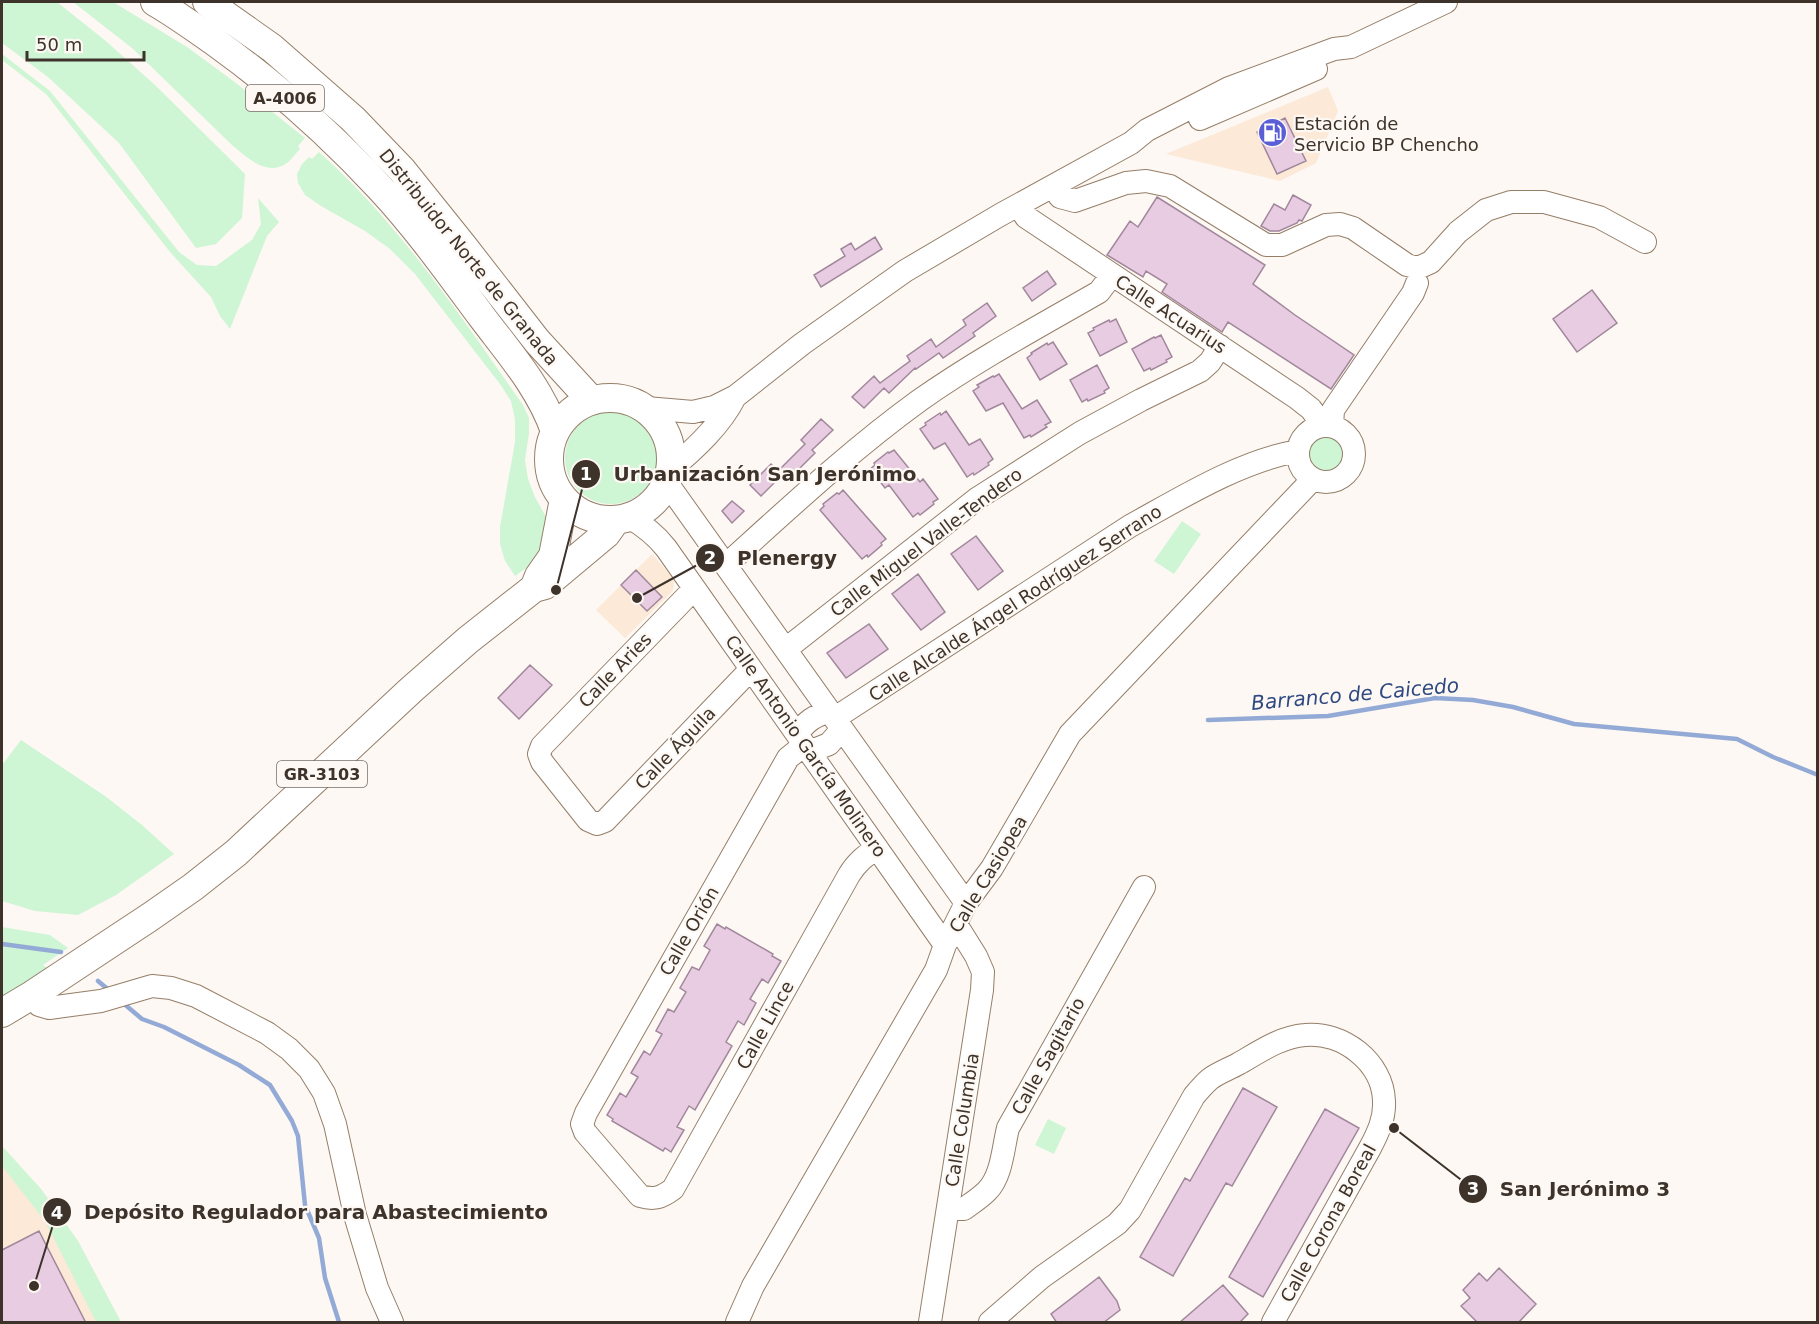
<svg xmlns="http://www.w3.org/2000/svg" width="1819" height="1324" font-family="'DejaVu Sans',sans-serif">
	<rect width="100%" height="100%" fill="#fdf8f3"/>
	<path fill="#fce9d7" d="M1328 87 1338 111 1316 163 1280 181 1166 154Z
		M652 554 674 579 673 591 625 638 596 610Z
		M2 1146 41 1189 78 1241 121 1322H2Z"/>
	<path fill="#cef5d4" d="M2 2H57L107 42 156 86 245 174 242 218 216 244 196 248 119 143 48 77 2 43Z
		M73 2H113L187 47 236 83 305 138 298 146 300 149C296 153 292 159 287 163 267 177 248 158 233 146L132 48Z
		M2 54 50 91 179 252 197 265 216 266 252 240 261 224 258 198 279 222 267 236 230 329 220 316 211 297 170 252 46 94 2 60Z
		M319 152C400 224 461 317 523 405L529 418V433L525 460 528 479 535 497 546 517 543 547 532 564 515 576 505 561 500 544V527L515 442V419L511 401 500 384 415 274 390 249 365 231 321 206 305 195 298 183 297 174 302 164 309 157 312 159Z
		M565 458a46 46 0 1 1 92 0a46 46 0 1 1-92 0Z
		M1307 453a19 19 0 1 1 38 0a19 19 0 1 1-38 0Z
		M1182 521 1201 534 1174 574 1154 561Z
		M21 740 105 796 142 825 174 854 116 895 78 915 35 911 2 901V765Z
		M2 927 50 935 68 948 43 965 50 970 2 996Z
		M1048 1119 1066 1128 1054 1154 1035 1145Z
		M2 1146 41 1189 78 1241 121 1322H96L45 1221 2 1166Z"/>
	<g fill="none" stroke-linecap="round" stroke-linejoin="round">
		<path stroke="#93aad6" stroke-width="4.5" d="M1208 720 1328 716 1435 698 1473 700 1513 707 1574 724 1737 739 1773 757 1818 775
			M2 944 61 952
			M98 981 110 991
			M123 1003 142 1019 164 1027 239 1065 270 1085 292 1121 298 1136 305 1205 319 1238 325 1278 339 1322"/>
	</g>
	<path fill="#e8cce1" stroke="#a1879b" stroke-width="1.5" d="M1285 118 1306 161 1277 174 1257 132Z
		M1293 195 1311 205 1302 221 1299 220 1297 223 1279 231H1270L1261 226 1274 204 1285 210Z
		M1157 197 1265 265 1253 284 1295 315 1354 355 1331 389 1228 322 1222 332 1162 292 1167 284 1146 271 1143 277 1107 255 1130 221 1138 227Z
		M875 237 882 249 821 287 814 275 845 256 841 249 851 243 855 250Z
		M1047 271 1056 284 1032 301 1023 288Z
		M1592 290 1617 323 1577 352 1553 319Z
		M987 303 996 316 973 333 975 336 943 358 939 353 916 369 915 368 889 393 884 388 864 408 852 397 874 376 880 383 910 361 907 356 931 339 936 347 966 325 963 320Z
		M1116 319 1127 342 1100 356 1088 333 1094 330 1093 328 1109 320 1110 322Z
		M1161 335 1172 357 1166 360 1167 362 1151 370 1150 368 1144 371 1132 349 1154 337 1155 338Z
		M1053 342 1067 364 1040 380 1027 358 1032 354 1031 353 1047 343 1048 345Z
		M1097 365 1109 388 1104 391 1105 393 1088 401 1087 399 1082 402 1070 380Z
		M999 374 1022 409 1037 400 1051 422 1045 425 1047 427 1031 437 1030 435 1024 438 1003 403 986 411 973 391 979 387 977 385 993 376 994 377Z
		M946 411 969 445 980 439 993 459 988 463 989 465 974 475 973 473 967 477 945 443 934 449 920 429 926 425 925 423 940 413 941 415Z
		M821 419 833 430 812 450 815 453 786 482 781 476 761 496 750 485 771 464 778 471 805 444 801 440Z
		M894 450 920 482 923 479 938 499 933 502 934 504 920 515 918 513 913 517 889 485 885 488 870 469 875 465 874 463 888 452 889 453Z
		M843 490 886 539 881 543 882 545 868 557 867 555 862 559 820 510 824 506 823 504 837 493 839 494Z
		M732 501 744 511 732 523 722 511Z
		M976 536 1003 571 978 590 951 554Z
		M636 570 662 597 647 611 621 585Z
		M918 574 945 612 921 630 892 594Z
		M869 624 888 649 846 678 827 653Z
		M530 665 552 685 519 719 498 698Z
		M717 924 725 929 726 927 773 954 772 956 781 961 768 983 762 979 750 999 756 1003 744 1025 738 1021 726 1042 732 1046 695 1110 689 1106 677 1127 684 1130 671 1152 665 1148 663 1151 612 1121 613 1119 607 1115 620 1093 626 1097 638 1077 631 1073 644 1051 650 1055 662 1034 656 1031 668 1009 674 1012 686 992 680 988 692 967 699 970 710 950 704 946Z
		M1243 1088 1277 1107 1232 1186 1226 1183 1173 1276 1140 1257 1185 1178 1190 1181Z
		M1325 1109 1359 1128 1263 1297 1229 1277Z
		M39 1231 86 1323H2V1250Z
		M1499 1268 1536 1304 1518 1323H1478L1461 1306 1470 1298 1463 1290 1479 1273 1487 1281Z
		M1099 1277 1117 1301 1120 1310 1103 1323H1057L1051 1314Z
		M1223 1285 1248 1314 1239 1323H1179Z"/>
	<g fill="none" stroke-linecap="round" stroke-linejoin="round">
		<defs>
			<path id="minor" d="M1200 119 1316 69
				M1053 187 1060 197 1075 201 1126 183 1146 181 1170 186 1266 245H1282L1326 225 1340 224 1353 228 1407 265 1418 268 1431 262 1458 232 1486 210 1511 202H1544L1599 217 1645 242
				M1018 205 1026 217 1297 398 1311 409 1323 426
				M646 408 693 412 714 407 736 396 802 344 905 271 1000 215 1131 143 1147 130 1229 88 1334 49 1351 47 1446 2
				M1298 454a28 28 0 1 1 56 0a28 28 0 1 1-56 0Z
				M1332 426 1333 410 1413 293 1417 283
				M671 469C695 449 721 425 735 397
				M667 483 966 903
				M629 517C644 526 655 534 666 548L945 945
				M726 565C789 508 851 450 920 400 977 360 1038 327 1099 292L1112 275
				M694 589 542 746 539 754 542 762 588 820 597 824 605 821 751 669
				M786 649 978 498 1080 433 1141 400 1200 371 1210 362 1220 346
				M835 718 1130 526C1181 498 1240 461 1298 451
				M797 734C806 722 814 715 830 712
				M804 745 788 758 586 1113 582 1124 585 1132 640 1196C654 1200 661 1198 673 1189L849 875C857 862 865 856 877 848
				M809 752 829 744 842 729
				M32 995 39 1005 49 1008 101 1001 152 986 171 988 196 996 267 1033 289 1049 309 1069 324 1093 335 1124 355 1215 377 1288 392 1322
				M948 1208 964 1209C972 1203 980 1198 987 1191 1002 1176 1003 1148 1008 1128L1144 887
				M737 1322 753 1286 936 970 945 945 966 903 992 868 1070 734 1313 479
				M930 1322 982 990 983 972 976 956 956 924
				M990 1322 1042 1277 1117 1224 1130 1210 1194 1096C1199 1090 1204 1084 1210 1079 1218 1073 1229 1069 1238 1064 1259 1052 1280 1037 1305 1035 1342 1031 1383 1062 1384 1101 1385 1118 1378 1133 1370 1148L1273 1322"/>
			<path id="major" d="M155 2C176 14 195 28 215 42 275 85 331 135 381 189 418 229 450 274 482 317 510 354 540 388 555 431
				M207 2 272 48 353 119 402 170 463 246 537 341 591 400
				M549 459a61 61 0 1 1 122 0a61 61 0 1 1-122 0Z
				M535 586 539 576 553 556 564 499
				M2 1013 32 995 150 917 193 887 236 853 412 689 468 640 534 588 545 585 606 534 616 520"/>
		</defs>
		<use href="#minor" stroke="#957e68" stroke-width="24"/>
		<use href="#major" stroke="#957e68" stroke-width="30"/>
		<use href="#minor" stroke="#fff" stroke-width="22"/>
		<use href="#major" stroke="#fff" stroke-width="28"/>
	</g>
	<defs>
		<symbol id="fuel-disc" viewBox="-11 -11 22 22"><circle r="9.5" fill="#5c5ed6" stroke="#fdf8f3"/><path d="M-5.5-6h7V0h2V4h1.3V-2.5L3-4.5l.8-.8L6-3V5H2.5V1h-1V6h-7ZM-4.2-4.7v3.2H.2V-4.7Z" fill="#fff"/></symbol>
	</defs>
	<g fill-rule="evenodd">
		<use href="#fuel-disc" x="1256" y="116" width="33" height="33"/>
	</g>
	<g text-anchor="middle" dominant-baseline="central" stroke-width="4.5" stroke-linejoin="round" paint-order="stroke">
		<g fill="#fdf8f3" stroke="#776e66" stroke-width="1.5">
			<rect x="246" y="85" width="78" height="26" rx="4.5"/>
			<rect x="277" y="761" width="90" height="26" rx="4.5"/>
		</g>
		<g font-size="16" font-weight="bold" fill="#3d332a">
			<text x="285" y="98">A-4006</text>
			<text x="322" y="774">GR-3103</text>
		</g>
		<g font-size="18" fill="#3d332a" stroke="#fdf8f3" text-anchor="start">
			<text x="1294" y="123">Estación de<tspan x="1294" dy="21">Servicio BP Chencho</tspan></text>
		</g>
		<g font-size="18" fill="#3d332a" stroke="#fdf8f3">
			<text transform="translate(469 257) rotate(51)">Distribuidor Norte de Granada</text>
			<text transform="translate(1171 314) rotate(33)">Calle Acuarius</text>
			<text transform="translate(926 542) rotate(-37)">Calle Miguel Valle-Tendero</text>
			<text transform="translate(1015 603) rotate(-33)">Calle Alcalde Ángel Rodríguez Serrano</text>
			<text transform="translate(615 670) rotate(-46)">Calle Aries</text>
			<text transform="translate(806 746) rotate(55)">Calle Antonio García Molinero</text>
			<text transform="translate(675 748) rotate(-46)">Calle Águila</text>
			<text transform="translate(988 874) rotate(-59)">Calle Casiopea</text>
			<text transform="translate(689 931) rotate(-60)">Calle Orión</text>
			<text transform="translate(765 1025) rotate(-61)">Calle Lince</text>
			<text transform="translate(1048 1056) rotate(-61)">Calle Sagitario</text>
			<text transform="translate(962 1120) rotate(-81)">Calle Columbia</text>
			<text transform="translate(1328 1223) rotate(-61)">Calle Corona Boreal</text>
		</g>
		<g font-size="20" font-style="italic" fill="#2f4a82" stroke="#fdf8f3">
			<text transform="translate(1355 694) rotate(-5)">Barranco de Caicedo</text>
		</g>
	</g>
	<path fill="none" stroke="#3d332a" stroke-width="2" d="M556 590L586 474M637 598L710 558M1394 1128L1473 1189M34 1286L57 1212"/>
	<g fill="#3d332a" stroke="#fdf8f3" stroke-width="2">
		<circle cx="556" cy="590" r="6"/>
		<circle cx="637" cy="598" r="6"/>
		<circle cx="1394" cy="1128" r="6"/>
		<circle cx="34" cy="1286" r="6"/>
		<circle cx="586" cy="474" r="15"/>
		<circle cx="710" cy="558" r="15"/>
		<circle cx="1473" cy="1189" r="15"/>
		<circle cx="57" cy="1212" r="15"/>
	</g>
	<g font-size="18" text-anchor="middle" font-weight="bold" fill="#fff">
		<text x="586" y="480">1</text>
		<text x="710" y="564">2</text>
		<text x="1473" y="1195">3</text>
		<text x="57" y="1219">4</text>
	</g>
	<g font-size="20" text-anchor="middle" font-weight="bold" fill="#3d332a" stroke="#fdf8f3" stroke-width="4.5" stroke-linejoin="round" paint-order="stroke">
		<text x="765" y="481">Urbanización San Jerónimo</text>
		<text x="787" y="565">Plenergy</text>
		<text x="1585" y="1196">San Jerónimo 3</text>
		<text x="316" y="1219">Depósito Regulador para Abastecimiento</text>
	</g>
	<rect width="1819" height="1324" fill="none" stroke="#3d332a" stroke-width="6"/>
	<path d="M27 51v9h117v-9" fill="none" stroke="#3d332a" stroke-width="3"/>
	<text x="36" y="51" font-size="18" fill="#3d332a" stroke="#fdf8f3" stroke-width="4.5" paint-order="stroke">50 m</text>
</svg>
